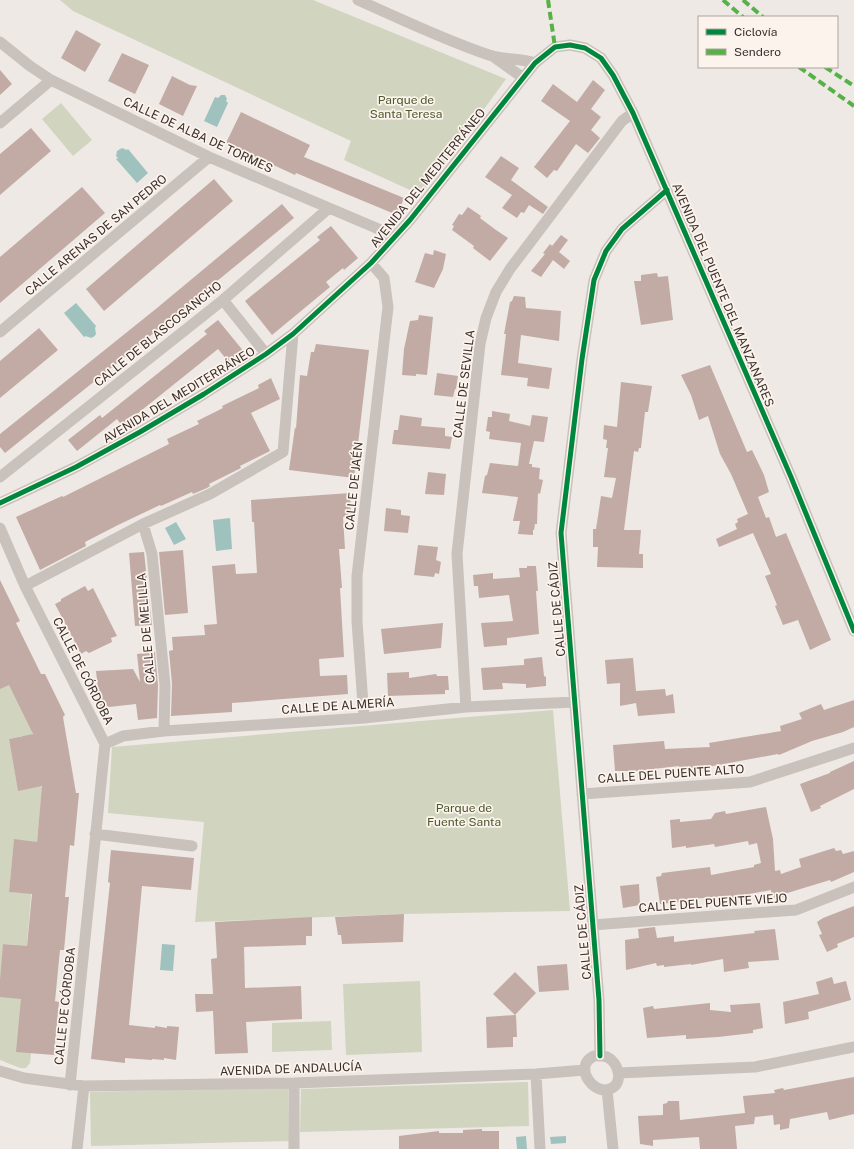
<svg xmlns="http://www.w3.org/2000/svg" width="854" height="1149" font-family="'Public Sans',sans-serif">
	<rect width="100%" height="100%" fill="#eee9e4"/>
	<path fill="#d1d4be" d="M60 0H313L506 79 421 195 344 160 351 141 73 11Z
		M61 103 92 140 73 156 42 119Z
		M5 676 32 731 33 743 25 745 22 736 9 739 18 790 32 788 31 779 40 778 42 790 36 851 27 850V841L14 840 9 892 22 893 23 884 32 885 26 955 17 954V945L4 944 0 979V679Z
		M553 710 570 911 404 914 195 922 204 822 108 813 112 747Z
		M420 981 422 1052 346 1055 343 984Z
		M22 990 31 1053 30 1063 26 1068H20L0 1060V997Z
		M331 1021 332 1050 272 1052V1023Z
		M528 1082 529 1126 300 1132 301 1089Z
		M288 1087 289 1141 91 1146 90 1092Z"/>
	<path fill="#9fc2bf" d="M221 95H225L227 99 226 101 228 103 217 127 204 121 215 97 218 98Z
		M122 148 127 150 128 149 148 173 137 183 116 159 118 158 116 156 117 151Z
		M76 303 96 326 95 328 96 334C93 339 90 338 86 336L84 337 64 313Z
		M230 518 232 549 216 551 213 520Z
		M176 522 186 539 174 545 165 528Z
		M162 944 175 945 173 971 160 970Z
		M526 1136 527 1149H517L516 1137Z
		M566 1136V1143L551 1144 550 1137Z"/>
	<path fill="#c2aba5" d="M76 30 101 44 85 72 61 58Z
		M122 53 149 65 135 94 108 81Z
		M0 70 12 84 0 95Z
		M172 76 190 85 197 86 183 116 159 104Z
		M593 80 605 90 591 109 601 117 591 130 600 138 588 153 576 144 557 171 554 170 547 178 534 167 570 121 541 101 553 84 577 102Z
		M241 112 310 145 304 157 404 198 397 215 296 173 295 175 226 143Z
		M31 128 51 151 0 195V154Z
		M501 156 519 168 511 180 548 207 543 214 529 205 524 213 521 212 517 218 502 208 512 195 485 177Z
		M214 179 233 201 104 311 86 289Z
		M82 187 105 213 0 303V257Z
		M282 204 294 218 111 368 5 453 0 447V434L157 308Z
		M468 207 481 216 480 218 496 230 508 238 490 261 473 248 474 246 452 230 454 226 452 225 459 214 462 215Z
		M331 226 358 258 344 270 343 268 326 282 330 287 272 335 245 301 320 240 317 237Z
		M561 235 568 240 559 252 570 261 564 269 553 260 541 277 531 271 545 254 543 253 550 244 552 246Z
		M434 250 446 254 443 269 434 288 415 282 425 253 433 255Z
		M657 273 658 277 668 276 673 320 641 325 634 281H641V275Z
		M514 296 525 297 526 308 561 311 559 341 521 335 518 363 552 368 549 389 527 386 528 378 501 375 506 334H504L510 302 512 301Z
		M419 315 433 317 427 375 416 374V376L402 375 404 349 410 321 418 320Z
		M218 320 245 353 231 365 218 349 122 426 117 419 77 451 68 440 100 415 102 418 207 334 204 331Z
		M39 328 58 350 0 398V361Z
		M316 344 369 350 354 478 289 470 295 427 296 429 300 375 307 376 311 352H314Z
		M710 365 747 452 752 450 764 475 769 492 758 497 766 518 769 517 776 537 786 533 831 640 810 650 798 620 783 625 775 606 777 605 765 576 771 574 753 533 719 547 716 539 737 529 735 524 738 522 737 519 748 514 731 474 720 454 708 416 699 420 691 395 681 375Z
		M437 373 458 376 456 389H455L453 397 434 395Z
		M271 378 280 399 251 413 270 451 240 466 241 468 209 484 210 486 207 488 193 494 192 492 161 506 160 505 118 525 85 542 86 546 40 570 16 517 62 496 63 497 169 444 167 439 199 424 197 421 223 408 222 406 259 388 258 385Z
		M621 382 652 386 648 412H645L641 448H639L638 452 634 451 624 530H641L639 554H643V568L597 567 598 547H593V529H596L601 496 612 498 616 478 604 477 608 448H606L607 440 603 439 604 425 617 427Z
		M492 411 510 414 509 421 530 426 532 415 548 417 544 442 534 441 529 464H532V467L540 468 539 479 543 480 540 494 538 493 537 524H535L534 530H533V535L518 534 520 521H513L518 497 482 493 485 476 487 475 490 463 518 466 521 443 489 439 490 432 486 431 488 417H492Z
		M400 415 422 418 421 426 445 428V436L452 437 450 449 392 444 394 430H398Z
		M428 472 446 474 444 495 425 494Z
		M350 493 351 516 343 517 345 549H339L342 588H340L344 657 319 659 320 676 347 675 348 694 232 703V712L171 716 172 684 169 651 173 650 172 637 205 635 204 625 217 624 212 566 235 564 236 574 257 573 254 522H252L251 500Z
		M386 508 401 510V515L410 516 408 533 384 531Z
		M418 545 438 547 436 560 441 562 439 574 435 573 434 577 414 575Z
		M183 550 188 613 165 615 159 552Z
		M144 552 152 625 135 626 129 553Z
		M527 566H536L538 591H536L539 634 507 638V645L484 647 481 623 513 621 509 595 479 598 478 586H474L473 575 493 573V579L520 577 519 568H527Z
		M0 580 20 621 16 623 41 674H45L65 715 63 717 76 793H79L74 846 70 845 65 897H69L64 950H60L55 1001 59 1002 54 1055 16 1052 21 999 0 997V979L3 944 27 946 32 894 9 892 14 839 37 842 42 786 18 791 9 739 33 734 9 685 0 689Z
		M85 586 88 591 93 588 117 636 111 638 112 642 89 653 86 651 81 654 55 604 61 601V599Z
		M443 623 441 648 384 654 381 629Z
		M155 652 158 685 157 718 138 720 136 704 100 708 96 671 133 669 140 682 137 654Z
		M542 657 544 676 546 677V686L526 688V684L502 683 503 689 483 690 481 668 524 665V659Z
		M633 658 636 691 665 689 666 696 673 694 675 713 638 716 636 703 620 706V683L607 684 605 660Z
		M409 672V678L436 674 437 676H448L449 690H445V694L388 696 387 673Z
		M854 700V727L843 732 812 741 779 755 778 754 702 768 680 769 679 766 636 771H615L613 745 664 741 665 749 710 747 709 743 781 731 780 726 802 719 799 713 821 704 824 710Z
		M854 761V789L820 806 821 808 811 812 800 784 830 773V772Z
		M766 807 773 839 775 871 780 870 781 874 801 867 799 859 834 848 836 851 841 850 843 854 854 851V872L831 882 830 880 784 894V897L772 898 771 890 749 894 750 897 727 899 726 896 681 900V902L660 904 656 877 661 876 662 873 710 867 711 875 754 867V865L761 863 757 843 749 845 748 841 715 847 714 844 686 848V846L672 848 670 820 680 819V822L711 819 715 813 725 811 726 814Z
		M111 850 194 858 191 890 142 886 129 1025 155 1028V1026L167 1028V1026L179 1027 176 1060 164 1058V1060L152 1059V1060L125 1058V1063L91 1059 110 883 108 882Z
		M639 884 640 905 623 908 620 886Z
		M854 906V937L837 944 838 947 827 952 819 935 822 934 817 922 823 918Z
		M404 914 403 942 342 944 341 935H338L335 917Z
		M312 917V936H306V945L244 947 245 988 301 986 302 1019 246 1022 248 1053 215 1054 213 1011 196 1012 195 994H213L211 959 217 958 215 922Z
		M655 927 657 938 674 936V942L755 933 754 931 775 929 779 960 748 962 749 968 724 972 723 959 691 965V964L664 967V965L657 966 656 963 626 970 625 940 639 938 638 929Z
		M567 964 569 990 539 992 537 966Z
		M515 972 536 993 515 1015H516L517 1037H513V1047L487 1048 486 1017 515 1015 493 994Z
		M832 977 834 984 846 981 851 1000 808 1012 809 1019 785 1024 783 1002 819 994 816 982Z
		M710 1003V1010L731 1012 730 1005 760 1003 763 1028 753 1030V1033L718 1037 686 1039V1035L647 1038 643 1008 653 1006 654 1009Z
		M854 1077V1114L829 1120 827 1112 790 1119 789 1128 780 1130V1124L774 1125 773 1115 755 1117 754 1124 735 1126 737 1149H700L699 1137 653 1140V1146L640 1144 638 1116 663 1115V1104L667 1103 668 1101H679L680 1120 745 1113 743 1096 775 1093 774 1090 783 1088 784 1090Z
		M482 1129V1131H499V1149H399V1136L439 1131V1133H463V1130Z"/>
	<g fill="none" stroke-linecap="round" stroke-linejoin="round">
		<path stroke="#c8c1bc" stroke-width="11" d="M358 0C401 19 444 40 489 55 504 60 520 58 535 63
			M0 42 30 66 51 80 209 157 395 236
			M494 57 522 77
			M0 123 51 80
			M223 300 266 354
			M0 332 209 157
			M0 477 223 300 329 208
			M0 503 76 467 140 432 204 394 266 354 293 334 371 263 410 220 535 63 555 47 570 45 585 48 601 58 613 75 633 113 791 477 854 631
			M143 524 152 554 165 685 164 731
			M0 528 25 586 105 744 70 1085
			M25 586 143 524 210 494 283 452 293 334
			M466 707 457 554 480 344 486 318 496 292 510 269 622 121 633 113
			M364 718 357 621V576L388 307 384 278 371 263
			M105 744 123 736 164 731 364 718 466 707 575 702
			M582 794 750 782 854 748
			M95 834 192 846
			M592 925 796 910 854 887
			M594 1056C598 1056 603 1055 607 1057 618 1062 624 1081 612 1088 596 1098 571 1067 594 1056Z
			M600 1056 599 1000 561 533 582 359 594 280 606 251 622 229 667 190
			M0 1071 24 1078 84 1086 294 1083 536 1074 585 1070
			M619 1073 755 1067 854 1047
			M536 1074 540 1149
			M294 1083V1149
			M607 1090 613 1149
			M77 1149 84 1086"/>
		<path stroke="#56b246" stroke-width="4" stroke-dasharray="8 4" stroke-linecap="butt" d="M548 0 555 47
			M723 0 743 17
			M743 0 763 17
			M799 67 854 106
			M825 67 854 86"/>
		<defs>
			<path id="cycleway" d="M0 503 76 467 140 432 204 394 266 354 293 334 371 263 410 220 535 63 555 47 570 45 585 48 601 58 613 75 633 113 791 477 854 631
				M600 1056 599 1000 561 533 582 359 594 280 606 251 622 229 667 190"/>
		</defs>
		<use href="#cycleway" stroke="#fbf3ec" stroke-width="8"/>
		<use href="#cycleway" stroke="#00873e" stroke-width="5"/>
	</g>
	<g text-anchor="middle" dominant-baseline="central" stroke-width="3.5" stroke-linejoin="round" paint-order="stroke">
		<g font-size="12" fill="#4c582d" stroke="#fbf3ec">
			<text x="406" y="100">Parque de<tspan x="406" dy="14">Santa Teresa</tspan></text>
			<text x="464" y="808">Parque de<tspan x="464" dy="14">Fuente Santa</tspan></text>
		</g>
		<g font-size="12" fill="#3a2e2a" stroke="#fbf3ec">
			<text transform="translate(198 135) rotate(25)">CALLE DE ALBA DE TORMES</text>
			<text transform="translate(428 178) rotate(-51)">AVENIDA DEL MEDITERRÁNEO</text>
			<text transform="translate(96 235) rotate(-40)">CALLE ARENAS DE SAN PEDRO</text>
			<text transform="translate(723 295) rotate(67)">AVENIDA DEL PUENTE DEL MANZANARES</text>
			<text transform="translate(158 334) rotate(-39)">CALLE DE BLASCOSANCHO</text>
			<text transform="translate(464 384) rotate(-83)">CALLE DE SEVILLA</text>
			<text transform="translate(179 395) rotate(-31)">AVENIDA DEL MEDITERRÁNEO</text>
			<text transform="translate(354 486) rotate(-84)">CALLE DE JAÉN</text>
			<text transform="translate(557 609) rotate(-95)">CALLE DE CÁDIZ</text>
			<text transform="translate(146 628) rotate(-95)">CALLE DE MELILLA</text>
			<text transform="translate(83 671) rotate(63)">CALLE DE CÓRDOBA</text>
			<text transform="translate(338 706) rotate(-4)">CALLE DE ALMERÍA</text>
			<text transform="translate(671 774) rotate(-4)">CALLE DEL PUENTE ALTO</text>
			<text transform="translate(713 903) rotate(-4)">CALLE DEL PUENTE VIEJO</text>
			<text transform="translate(583 932) rotate(-95)">CALLE DE CÁDIZ</text>
			<text transform="translate(65 1006) rotate(-84)">CALLE DE CÓRDOBA</text>
			<text transform="translate(291 1069) rotate(-2)">AVENIDA DE ANDALUCÍA</text>
		</g>
	</g>
	<rect x="698" y="16" width="140" height="52" fill="#fbf3ec" stroke="#aea49e"/>
	<rect x="706" y="29" width="20" height="6" fill="#00873e" stroke="#aea49e"/>
	<text x="734" y="36" font-size="12" fill="#3a2e2a">Ciclovía</text>
	<rect x="706" y="49" width="20" height="6" fill="#56b246" stroke="#aea49e"/>
	<text x="734" y="56" font-size="12" fill="#3a2e2a">Sendero</text>
</svg>
